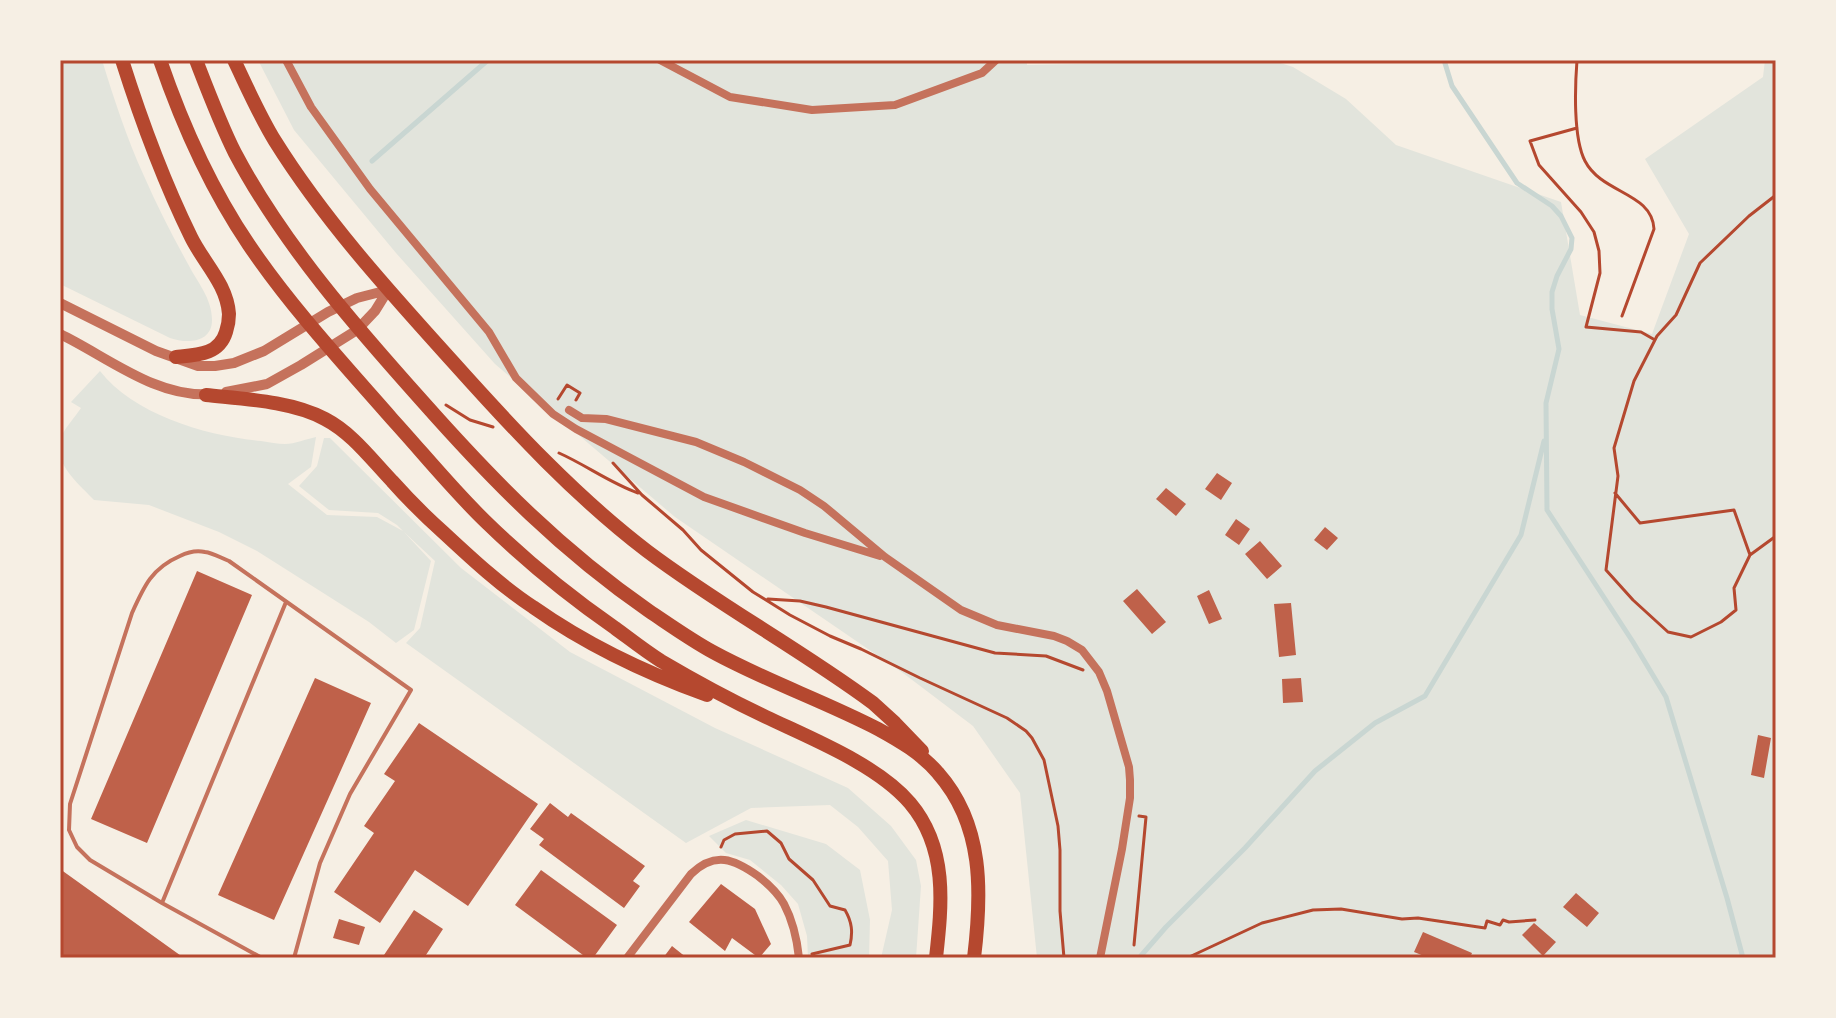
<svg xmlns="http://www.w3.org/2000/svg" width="1836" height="1018" font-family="'Times New Roman',serif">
	<rect width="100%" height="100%" fill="#f6efe4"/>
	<path fill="#e2e4dc" d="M60 60H102C114 99 127 139 144 176 157 206 172 235 188 264 197 282 212 298 212 320 212 343 187 344 170 338L60 284Z
		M258 60H1027V65L1271 60 1293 67 1346 99 1396 145 1561 202 1580 315 1652 334 1689 234 1645 159 1763 77 1765 60H1776V958H1037L1020 793 973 726 903 673 675 517 495 364 396 253 294 130Z
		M100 371C134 415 207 436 261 441 269 442 278 444 285 444 295 444 306 439 316 437L311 467 288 484 327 515 377 517 403 531 397 525 378 513 329 510 299 486 317 466 324 438H330L461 568 570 652 715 728 848 788 891 826 916 860 921 886 916 958H881L892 910 888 861 858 827 830 805 751 808 686 843 406 643 420 628 435 561 404 532 431 561 414 630 396 643 369 622 257 551 219 532 149 505 94 500C79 484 54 465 60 440 63 430 75 417 81 408L71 402Z
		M746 820 826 844 860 870 870 920 869 958H808L807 936 798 904 781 885 750 860 726 853 709 836Z"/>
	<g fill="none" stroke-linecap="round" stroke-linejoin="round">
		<path stroke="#c9d6d2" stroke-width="5" d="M1444 60 1452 86 1517 183 1552 206 1561 216 1572 238 1571 249 1557 276 1552 292V309L1559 349 1546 403 1547 510 1633 642 1666 697 1727 898 1743 958
			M372 161 488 60
			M1139 958 1166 927 1245 848 1315 771 1375 723 1425 696 1521 535 1544 441"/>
	</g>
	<path fill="#bf614a" d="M1217 473 1232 483 1221 500 1205 489Z
		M1166 488 1186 504 1176 516 1156 499Z
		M1236 519 1250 529 1239 545 1225 535Z
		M1325 527 1338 538 1327 550 1314 540Z
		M1260 541 1282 566 1267 579 1245 554Z
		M197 571 252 595 147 843 91 819Z
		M1137 589 1166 622 1152 634 1123 601Z
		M1209 590 1222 619 1209 624 1197 596Z
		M1291 603 1296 655 1279 657 1274 604Z
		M315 678 371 703 274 920 218 895Z
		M1301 678 1303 702 1283 703 1282 679Z
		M419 723 538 804 468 906 415 870 380 923 334 892 374 833 364 826 395 781 384 774Z
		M1758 735 1771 738 1764 778 1751 775Z
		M550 803 568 817 571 813 645 866 633 881 640 886 624 908 539 845 544 839 530 829Z
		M60 869 184 958H60Z
		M541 870 617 925 593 958H587L515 905Z
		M721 884 755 909 771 944 759 958 732 938 725 951 689 922Z
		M1576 893 1599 913 1587 927 1563 907Z
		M414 910 443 929 424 958H382Z
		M339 919 365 927 359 945 333 938Z
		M1534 923 1556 942 1543 956 1522 935Z
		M1423 932 1472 953 1470 958H1429L1414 952Z
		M672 946 687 958H663Z"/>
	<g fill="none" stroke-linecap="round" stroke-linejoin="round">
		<path stroke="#b5482f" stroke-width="3" d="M1577 60C1575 86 1573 138 1585 161 1602 194 1652 192 1654 229L1622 316
			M1577 128 1530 141 1539 165 1581 212 1594 232 1599 251 1600 273 1586 327 1641 332 1655 340
			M1776 195 1749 216 1700 263 1676 315 1657 336 1634 381 1614 448 1618 476 1606 570 1633 600 1668 632 1691 637 1721 622 1736 610 1734 588 1750 555 1776 536
			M558 399 567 385 580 393 576 400
			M446 405 470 420 493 427
			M559 453C586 465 610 483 638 493
			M613 463 642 495 683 530 701 550 753 592 790 615 830 636 861 649 920 678 1007 718 1026 731 1032 738 1044 760 1058 826 1060 850V911L1064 958
			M1615 493 1640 523 1734 510 1750 555
			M768 599 800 601 826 607 995 653 1046 656 1083 670
			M721 847 724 840 735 834 767 831 781 843 789 859 813 880 830 906 845 910C852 922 853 932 850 945L812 954
			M1134 945 1146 817 1139 816
			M1187 958 1262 923 1313 910 1341 909 1402 919 1418 918 1485 928 1487 921 1500 925 1503 920 1509 922 1535 920"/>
		<path stroke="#c5725c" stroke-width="4" d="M162 903 286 602
			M262 958 162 903 90 860 77 847 69 830 70 804 132 613C144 586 152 568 180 556 188 552 196 550 205 552 213 553 221 558 229 561L411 690 350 794 320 863 294 958"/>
		<path stroke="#c5725c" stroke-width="8" d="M286 60 311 107 370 189 489 332 516 378 553 414 576 429 704 497 805 533 880 556
			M660 60 730 97 812 110 895 105 982 73 996 60
			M569 410 582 418 606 419 696 442 744 462 800 490 824 506 885 557 961 610 997 625 1054 636 1067 641 1082 650 1099 672 1107 691 1129 767 1130 780V798L1122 849 1100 958
			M627 958 691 874C715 851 734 859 758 876 767 883 778 893 784 904 793 921 797 939 799 958"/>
		<path stroke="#c5725c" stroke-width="10" d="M60 303 156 351 198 366H215L234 363 264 351 328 312 357 298 388 290
			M60 334C106 356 156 398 210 394
			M226 392 267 384 301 365 357 330 375 311 388 290"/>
		<path stroke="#b5482f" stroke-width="14" d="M122 60C141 120 163 180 191 237 203 262 227 284 229 314 229 319 228 326 226 332 219 355 197 355 176 357
			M160 60C182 124 211 189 249 245 291 307 343 363 392 419 423 453 452 489 485 521 525 560 569 596 615 628 630 639 645 651 661 661 695 681 730 700 766 717 810 738 878 765 910 803 948 848 942 904 936 958
			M196 60C208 91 220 123 235 153 283 244 356 327 424 403 495 483 561 550 649 611 670 625 691 640 713 652 766 681 824 701 878 729 900 741 922 754 938 773 984 825 982 893 974 958
			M234 60C247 87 259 115 275 141 325 221 389 291 453 362 513 429 575 496 647 551 720 606 800 649 873 703L895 723 922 751
			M206 395C243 399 292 401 325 419 352 433 371 459 392 481 408 499 426 517 444 533 472 559 501 586 533 607 587 645 646 673 707 695"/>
	</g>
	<rect width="1836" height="1018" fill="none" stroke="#f6efe4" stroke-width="124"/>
	<rect x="62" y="62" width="1712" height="894" fill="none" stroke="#b5482f" stroke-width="3"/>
</svg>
